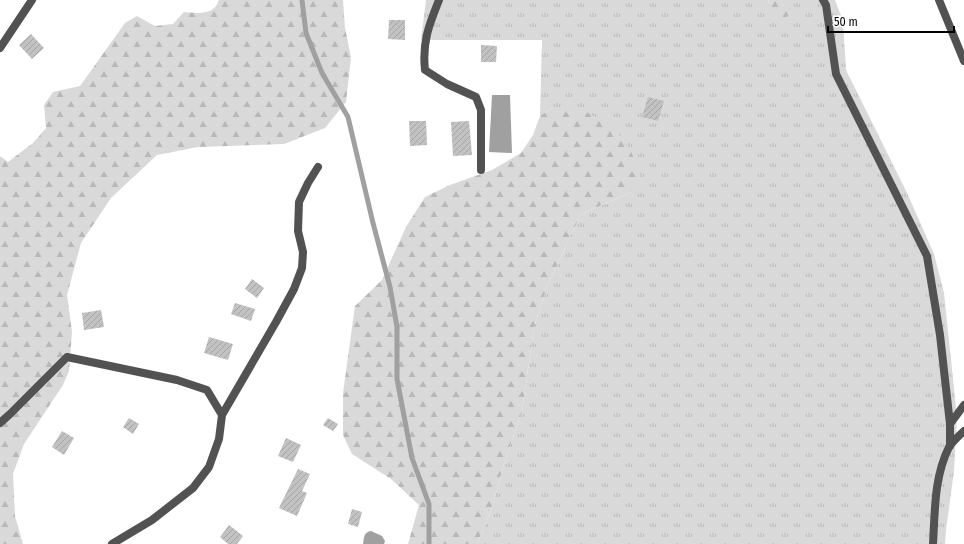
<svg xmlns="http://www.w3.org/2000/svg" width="964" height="544" font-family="'Fira Sans Condensed',sans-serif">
	<defs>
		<pattern id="grass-tufts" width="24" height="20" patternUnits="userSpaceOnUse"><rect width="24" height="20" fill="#d9d9d9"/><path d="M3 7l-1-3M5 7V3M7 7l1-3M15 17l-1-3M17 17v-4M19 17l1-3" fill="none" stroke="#b8b8b8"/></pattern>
		<pattern id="forest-firs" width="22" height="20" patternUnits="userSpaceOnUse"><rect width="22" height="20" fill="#d9d9d9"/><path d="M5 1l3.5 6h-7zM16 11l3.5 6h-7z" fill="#b8b8b8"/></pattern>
		<pattern id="building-hatch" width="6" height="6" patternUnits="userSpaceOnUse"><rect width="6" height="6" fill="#c2c2c2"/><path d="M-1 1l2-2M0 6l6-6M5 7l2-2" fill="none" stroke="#a5a5a5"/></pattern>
	</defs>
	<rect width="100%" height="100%" fill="#fff"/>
	<path fill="url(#grass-tufts)" d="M426 0H768L771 7 790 8 787 0H835L843 21 846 70 908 195 934 254 944 293 957 417 954 471 946 530 945 544H477L491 511 504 464 522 411 534 328 547 286 581 214 632 192 552 108 540 116 542 40H421Z"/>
	<path fill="url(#forest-firs)" d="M219 0H343L345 28 351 57 346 102 325 128 284 144 198 147 157 155 111 198 81 243 67 295 72 332 69 371 63 385 24 444 13 474 15 516 23 544H0V156L8 162 33 143 46 128 44 105 53 92 80 86 125 23 137 16 155 26 173 24 184 12C198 13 214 16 219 0Z
		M768 0H787L791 8 784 20 771 7Z
		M552 108 583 110 614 128 631 151 640 176 632 192 581 214 547 286 534 328 522 411 504 464 491 511 477 544H408L419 505 391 479 352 454 343 435V393L355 306 382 280 406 227 425 197 450 185 492 170 521 153 533 135 540 116Z"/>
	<path fill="#a0a0a0" d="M492 95H510L512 153 489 152Z
		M371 531 382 536 385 541 384 544H363C364 537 364 532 371 531Z"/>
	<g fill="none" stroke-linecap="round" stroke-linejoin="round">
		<path stroke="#a0a0a0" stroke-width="5" d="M302 0 306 33 322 73 348 117 373 223 390 287 397 327V379L412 458 429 504V544"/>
	</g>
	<path fill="url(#building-hatch)" d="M389 20H405V40L388 39Z
		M31 34 44 48 32 59 19 45Z
		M481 45 497 46 496 62H481Z
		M648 97 664 101 658 121 642 117Z
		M409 121H426L427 145 410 146Z
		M469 121 472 155 453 156 451 122Z
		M252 279 264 288 257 298 245 289Z
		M235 303 255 309 251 321 231 314Z
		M101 310 104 327 84 330 82 313Z
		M209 337 233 344 228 360 204 353Z
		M129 418 139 424 133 434 123 427Z
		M328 418 338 424 333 431 323 425Z
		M62 431 74 438 64 455 52 447Z
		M286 438 301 445 293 462 278 456Z
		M298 469 310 474 302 491 307 493 297 516 279 508Z
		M352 509 362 512 358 527 348 524Z
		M229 525 243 536 237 544H228L220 537Z"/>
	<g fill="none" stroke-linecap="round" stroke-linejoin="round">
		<path stroke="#525252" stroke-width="8" d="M439 0C429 25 422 42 425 70L447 84 476 97 481 110V170
			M0 48 32 0
			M0 423 10 414 67 357 177 380 207 390 222 415
			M112 544 152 520 193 488 209 467 219 439 222 415 276 322 294 289 302 268 303 252 298 231 299 202 308 183 318 167"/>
		<path stroke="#525252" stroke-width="8" d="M823 0 826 5 836 74 927 256 940 335 950 424V446
			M939 0 964 61
			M950 424 964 405
			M933 544C935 511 934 477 949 447 953 441 959 436 964 431"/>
	</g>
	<path d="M828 26v6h126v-6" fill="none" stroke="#000000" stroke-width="2"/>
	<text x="834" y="26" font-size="12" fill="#000000" stroke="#ffffff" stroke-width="3" paint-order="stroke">50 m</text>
</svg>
